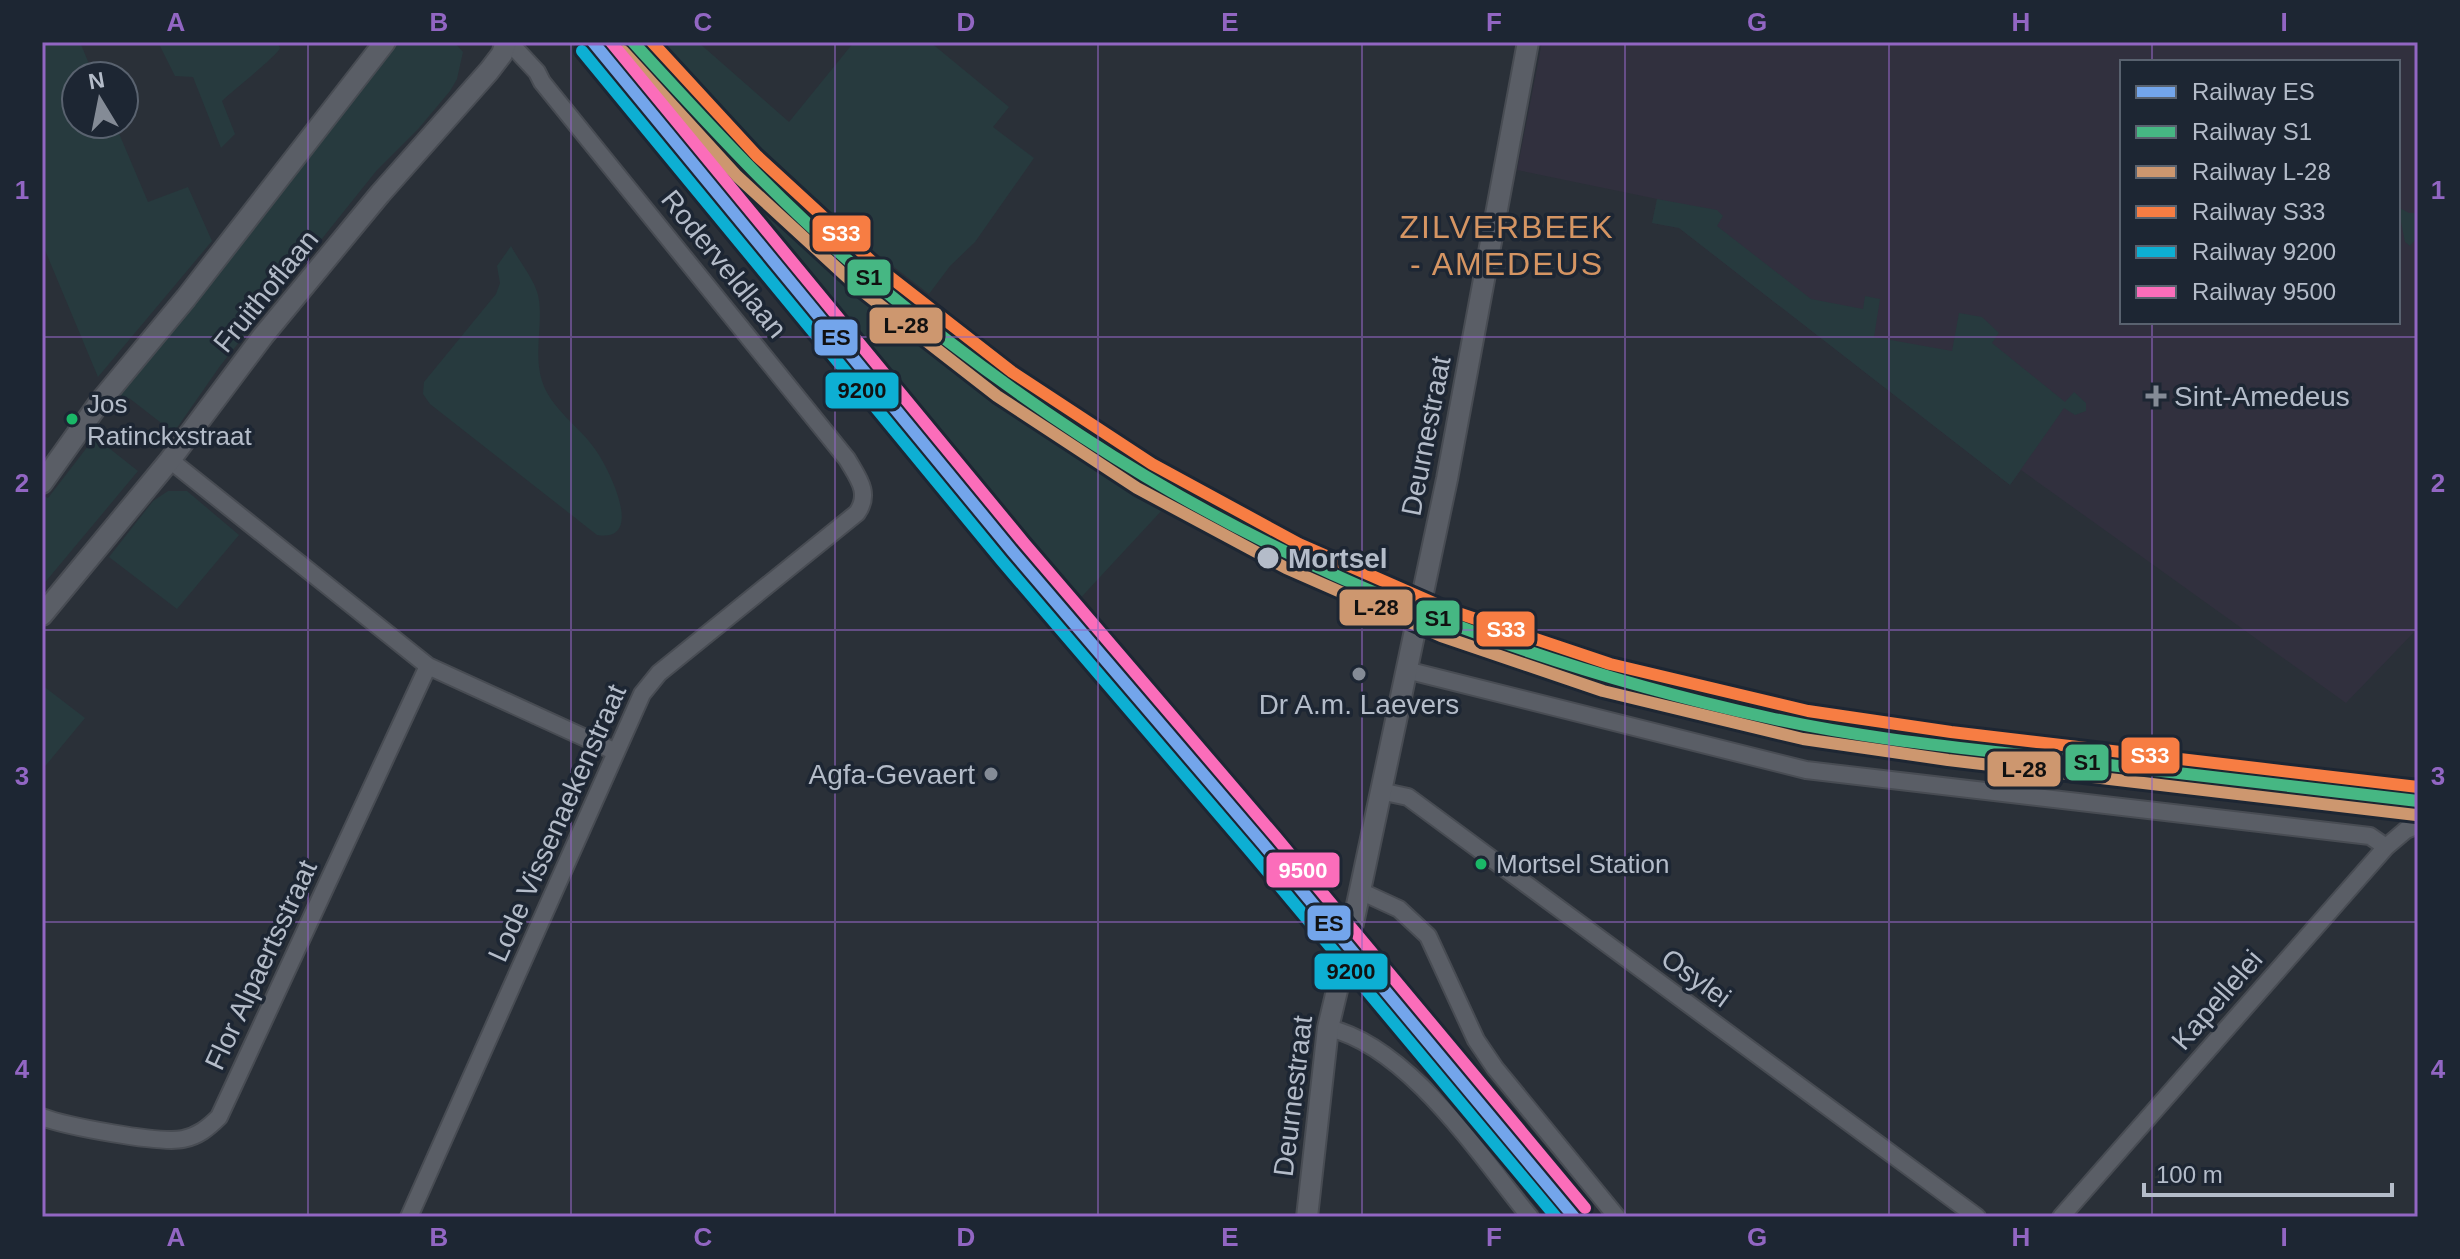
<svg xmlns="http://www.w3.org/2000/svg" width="2460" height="1259" font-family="Arial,sans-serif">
	<rect width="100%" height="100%" fill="#2a3038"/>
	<path fill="#31303e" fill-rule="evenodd" d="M1542 42H2418V628L2346 703 2021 470 2010 485 1679 228 1652 223 1657 199 1517 170ZM2122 62H2398V322H2122Z"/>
	<path fill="#273a3e" d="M42 42H80L94 76H76V124H115L148 202 188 187 212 241 98 377 42 243Z
		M158 42H277L280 48C277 56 232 91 222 101L235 134 221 148 193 77 175 76Z
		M392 42H454L463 52 457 79 450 91 419 128 377 170 220 366 163 448 161 440 169 429 129 398 121 408 114 403 113 394Z
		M663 42H698L789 122 854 42H930L1009 107 993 127 1034 158 975 242 950 266 929 294 863 243 743 131Z
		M715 156C786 225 860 293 938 354 1009 411 1088 457 1164 508L1074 605 762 228Z
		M1657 199 1717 210 1723 216 1717 226 1811 299 1863 309 1865 296 1880 299 1874 337 1952 351 1959 313 1982 317 1999 333 1992 343 2065 402 2074 392 2086 403V411L2075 415 2064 408 2010 485 1679 228 1652 223Z
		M2398 207 2409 213H2418V237L2410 246 2405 242Z
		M511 246C519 261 534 279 538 295 544 321 533 353 542 381 551 409 579 426 595 449 608 467 647 543 597 535L430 404 423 394 424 382 496 294 500 283 497 266Z
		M95 437 138 471 42 586V495L48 498Z
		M168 491H187L239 535 177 609 109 557 153 501Z
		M42 685 85 718 42 770Z"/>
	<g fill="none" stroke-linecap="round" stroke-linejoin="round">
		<defs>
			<path id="minor" d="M170 460 428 666 616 752
				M1406 670 1806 770 2370 836 2386 847
				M1380 791 1408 797 1977 1217
				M1360 891 1399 909 1428 936 1476 1040 1495 1068 1617 1217
				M1328 1028C1409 1046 1480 1156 1530 1217
				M42 1117C65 1126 160 1144 183 1139 198 1136 208 1128 219 1117L428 666
				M409 1217 642 694 659 673 857 513C871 493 858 478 847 459L542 82 537 72 509 42
				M2061 1217 2386 847 2406 830 2418 825"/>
			<path id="tertiary" d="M42 483 99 403 186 298 385 42
				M42 615 170 460 263 336 380 194 489 71 502 54 506 42
				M1307 1217 1328 1028 1354 919 1447 479 1528 42"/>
		</defs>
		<use href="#minor" stroke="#484c53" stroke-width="20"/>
		<use href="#tertiary" stroke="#484c53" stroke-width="24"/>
		<use href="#minor" stroke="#5a5e66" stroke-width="16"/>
		<use href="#tertiary" stroke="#5a5e66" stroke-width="20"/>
		<defs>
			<path id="rail-1" d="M593 42 1013 552 1263 844 1574 1217"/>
			<path id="rail-2" d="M633 42C710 126 787 211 875 283 960 353 1050 419 1145 476 1338 591 1551 670 1770 718 1865 739 1962 748 2058 759 2178 773 2298 787 2418 801"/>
			<path id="rail-3" d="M623 51 737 176 862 291 997 396 1137 488 1286 568 1441 636 1603 691 1803 739 1948 760 2416 815"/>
			<path id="rail-4" d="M652 42 757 156 881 270 1012 372 1152 464 1299 544 1452 611 1610 664 1808 711 1951 732 2418 787"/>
			<path id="rail-5" d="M582 51 1002 561 1252 853 1556 1217"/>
			<path id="rail-6" d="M611 42 1024 543 1274 835 1585 1208"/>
		</defs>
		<use href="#rail-1" stroke="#1d2633" stroke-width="18"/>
		<use href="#rail-2" stroke="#1d2633" stroke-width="18"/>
		<use href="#rail-3" stroke="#1d2633" stroke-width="18"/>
		<use href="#rail-4" stroke="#1d2633" stroke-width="18"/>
		<use href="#rail-5" stroke="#1d2633" stroke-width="18"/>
		<use href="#rail-6" stroke="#1d2633" stroke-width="18"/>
		<use href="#rail-1" stroke="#73a5eb" stroke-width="12"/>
		<use href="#rail-2" stroke="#46b783" stroke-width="12"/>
		<use href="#rail-3" stroke="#cd976f" stroke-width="12"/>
		<use href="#rail-4" stroke="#f77d43" stroke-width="12"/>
		<use href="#rail-5" stroke="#0dafd3" stroke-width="12"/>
		<use href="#rail-6" stroke="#fb6dba" stroke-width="12"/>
	</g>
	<path fill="none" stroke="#9266c3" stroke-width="2" stroke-opacity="0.55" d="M308 42V1217M571 42V1217M835 42V1217M1098 42V1217M1362 42V1217M1625 42V1217M1889 42V1217M2152 42V62M2152 322V1217M42 337H2418M42 630H2418M42 922H2418"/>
	<g fill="#848b96" stroke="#1d2633" stroke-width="3">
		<path d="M2152 384h8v8h8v8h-8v8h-8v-8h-8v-8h8z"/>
		<circle cx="1359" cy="674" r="8"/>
		<circle cx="991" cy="774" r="8"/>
	</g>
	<g fill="#1ab867" stroke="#1d2633" stroke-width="3">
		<circle cx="72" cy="419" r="7"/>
		<circle cx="1481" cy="864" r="7"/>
	</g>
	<circle fill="#b4bcc9" stroke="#1d2633" stroke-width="3" cx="1268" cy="558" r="12"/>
	<g text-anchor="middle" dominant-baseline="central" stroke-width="7" stroke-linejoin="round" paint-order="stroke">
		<g font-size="26" fill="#b4bcc9" stroke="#1d2633" text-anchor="start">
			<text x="87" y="404">Jos<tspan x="87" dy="32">Ratinckxstraat</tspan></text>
			<text x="1496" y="864">Mortsel Station</text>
		</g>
		<g font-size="28" fill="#b4bcc9" stroke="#1d2633">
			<text transform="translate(724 264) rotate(51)">Roderveldlaan</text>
			<text transform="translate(266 291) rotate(-51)">Fruithoflaan</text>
			<text transform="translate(1426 436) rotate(-79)">Deurnestraat</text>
			<text transform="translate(557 823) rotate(-66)">Lode Vissenaekenstraat</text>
			<text transform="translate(261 965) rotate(-65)">Flor Alpaertsstraat</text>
			<text transform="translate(1696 978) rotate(36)">Osylei</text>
			<text transform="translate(2217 1000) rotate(-49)">Kapellelei</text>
			<text transform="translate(1293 1096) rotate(-83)">Deurnestraat</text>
		</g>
		<g font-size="28" fill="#b4bcc9" stroke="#1d2633" text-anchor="start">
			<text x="2174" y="396">Sint-Amedeus</text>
			<text x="1359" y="704" text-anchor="middle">Dr A.m. Laevers</text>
			<text x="975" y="774" text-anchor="end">Agfa-Gevaert</text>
		</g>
		<g font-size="28" font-weight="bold" fill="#b4bcc9" stroke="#1d2633" text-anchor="start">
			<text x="1288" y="558">Mortsel</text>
		</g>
		<g font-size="32" letter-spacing="2" fill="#d59563" stroke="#1d2633">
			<text x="1507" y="227">ZILVERBEEK<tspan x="1507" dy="37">- AMEDEUS</tspan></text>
		</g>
	</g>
	<g stroke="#1d2633" stroke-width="3">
		<rect x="811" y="214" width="61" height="39" rx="8" fill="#f77d43"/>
		<rect x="846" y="258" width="46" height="39" rx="8" fill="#46b783"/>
		<rect x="868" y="306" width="76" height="39" rx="8" fill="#cd976f"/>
		<rect x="813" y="318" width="46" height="39" rx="8" fill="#73a5eb"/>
		<rect x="824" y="371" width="76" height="39" rx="8" fill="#0dafd3"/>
		<rect x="1338" y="588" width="76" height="39" rx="8" fill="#cd976f"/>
		<rect x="1415" y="599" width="46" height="38" rx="8" fill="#46b783"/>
		<rect x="1475" y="610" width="61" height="38" rx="8" fill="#f77d43"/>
		<rect x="2120" y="736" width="61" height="39" rx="8" fill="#f77d43"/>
		<rect x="2064" y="743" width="46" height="39" rx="8" fill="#46b783"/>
		<rect x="1986" y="750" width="76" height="38" rx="8" fill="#cd976f"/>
		<rect x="1265" y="851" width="76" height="38" rx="8" fill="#fb6dba"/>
		<rect x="1306" y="904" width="46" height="38" rx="8" fill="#73a5eb"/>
		<rect x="1313" y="952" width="76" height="39" rx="8" fill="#0dafd3"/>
	</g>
	<g font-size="22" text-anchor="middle" font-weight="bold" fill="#fff">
		<text x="841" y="241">S33</text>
		<text x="1506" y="637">S33</text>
		<text x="2150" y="763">S33</text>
		<text x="1303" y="878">9500</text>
	</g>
	<g font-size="22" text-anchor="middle" font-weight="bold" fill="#111">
		<text x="869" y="285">S1</text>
		<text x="906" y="333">L-28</text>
		<text x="836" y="345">ES</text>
		<text x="862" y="398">9200</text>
		<text x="1376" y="615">L-28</text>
		<text x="1438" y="626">S1</text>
		<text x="2087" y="770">S1</text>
		<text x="2024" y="777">L-28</text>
		<text x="1329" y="931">ES</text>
		<text x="1351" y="979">9200</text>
	</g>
	<rect width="2460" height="1259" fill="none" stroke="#1d2633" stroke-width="88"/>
	<rect x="2120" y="60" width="280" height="264" fill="#1d2633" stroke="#59626f" stroke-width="2"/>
	<rect x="2136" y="86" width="40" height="12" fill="#73a5eb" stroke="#59626f" stroke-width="2"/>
	<text x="2192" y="100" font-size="24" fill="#b4bcc9">Railway ES</text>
	<rect x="2136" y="126" width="40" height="12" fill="#46b783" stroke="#59626f" stroke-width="2"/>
	<text x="2192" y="140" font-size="24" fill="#b4bcc9">Railway S1</text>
	<rect x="2136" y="166" width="40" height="12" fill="#cd976f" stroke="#59626f" stroke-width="2"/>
	<text x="2192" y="180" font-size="24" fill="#b4bcc9">Railway L-28</text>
	<rect x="2136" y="206" width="40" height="12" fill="#f77d43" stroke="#59626f" stroke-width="2"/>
	<text x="2192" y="220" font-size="24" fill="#b4bcc9">Railway S33</text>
	<rect x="2136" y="246" width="40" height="12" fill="#0dafd3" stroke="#59626f" stroke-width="2"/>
	<text x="2192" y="260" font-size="24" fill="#b4bcc9">Railway 9200</text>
	<rect x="2136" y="286" width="40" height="12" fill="#fb6dba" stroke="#59626f" stroke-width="2"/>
	<text x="2192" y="300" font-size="24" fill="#b4bcc9">Railway 9500</text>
	<g transform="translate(100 100) rotate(350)"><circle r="38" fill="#1d2633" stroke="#59626f" stroke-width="2"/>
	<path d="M0-6L14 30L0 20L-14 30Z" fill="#848b96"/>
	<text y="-12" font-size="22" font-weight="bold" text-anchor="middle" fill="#b4bcc9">N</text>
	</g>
	<path d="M2144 1183v12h248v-12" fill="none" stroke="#b4bcc9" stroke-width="4"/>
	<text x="2156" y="1183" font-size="24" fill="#b4bcc9" stroke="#1d2633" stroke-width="6" paint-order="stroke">100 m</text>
	<rect x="44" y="44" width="2372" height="1171" fill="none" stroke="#9266c3" stroke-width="3"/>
	<g font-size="26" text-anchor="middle" font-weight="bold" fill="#9266c3">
		<text x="176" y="31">A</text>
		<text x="439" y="31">B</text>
		<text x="703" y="31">C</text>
		<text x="966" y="31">D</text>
		<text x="1230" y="31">E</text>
		<text x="1494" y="31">F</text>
		<text x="1757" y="31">G</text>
		<text x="2021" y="31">H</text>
		<text x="2284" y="31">I</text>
		<text x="22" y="199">1</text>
		<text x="2438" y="199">1</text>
		<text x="22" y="492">2</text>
		<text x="2438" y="492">2</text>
		<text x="22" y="785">3</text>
		<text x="2438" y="785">3</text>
		<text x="22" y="1078">4</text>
		<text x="2438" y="1078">4</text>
		<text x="176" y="1246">A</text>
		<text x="439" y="1246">B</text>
		<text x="703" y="1246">C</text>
		<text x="966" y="1246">D</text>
		<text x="1230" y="1246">E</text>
		<text x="1494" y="1246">F</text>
		<text x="1757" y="1246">G</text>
		<text x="2021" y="1246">H</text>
		<text x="2284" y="1246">I</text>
	</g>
</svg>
